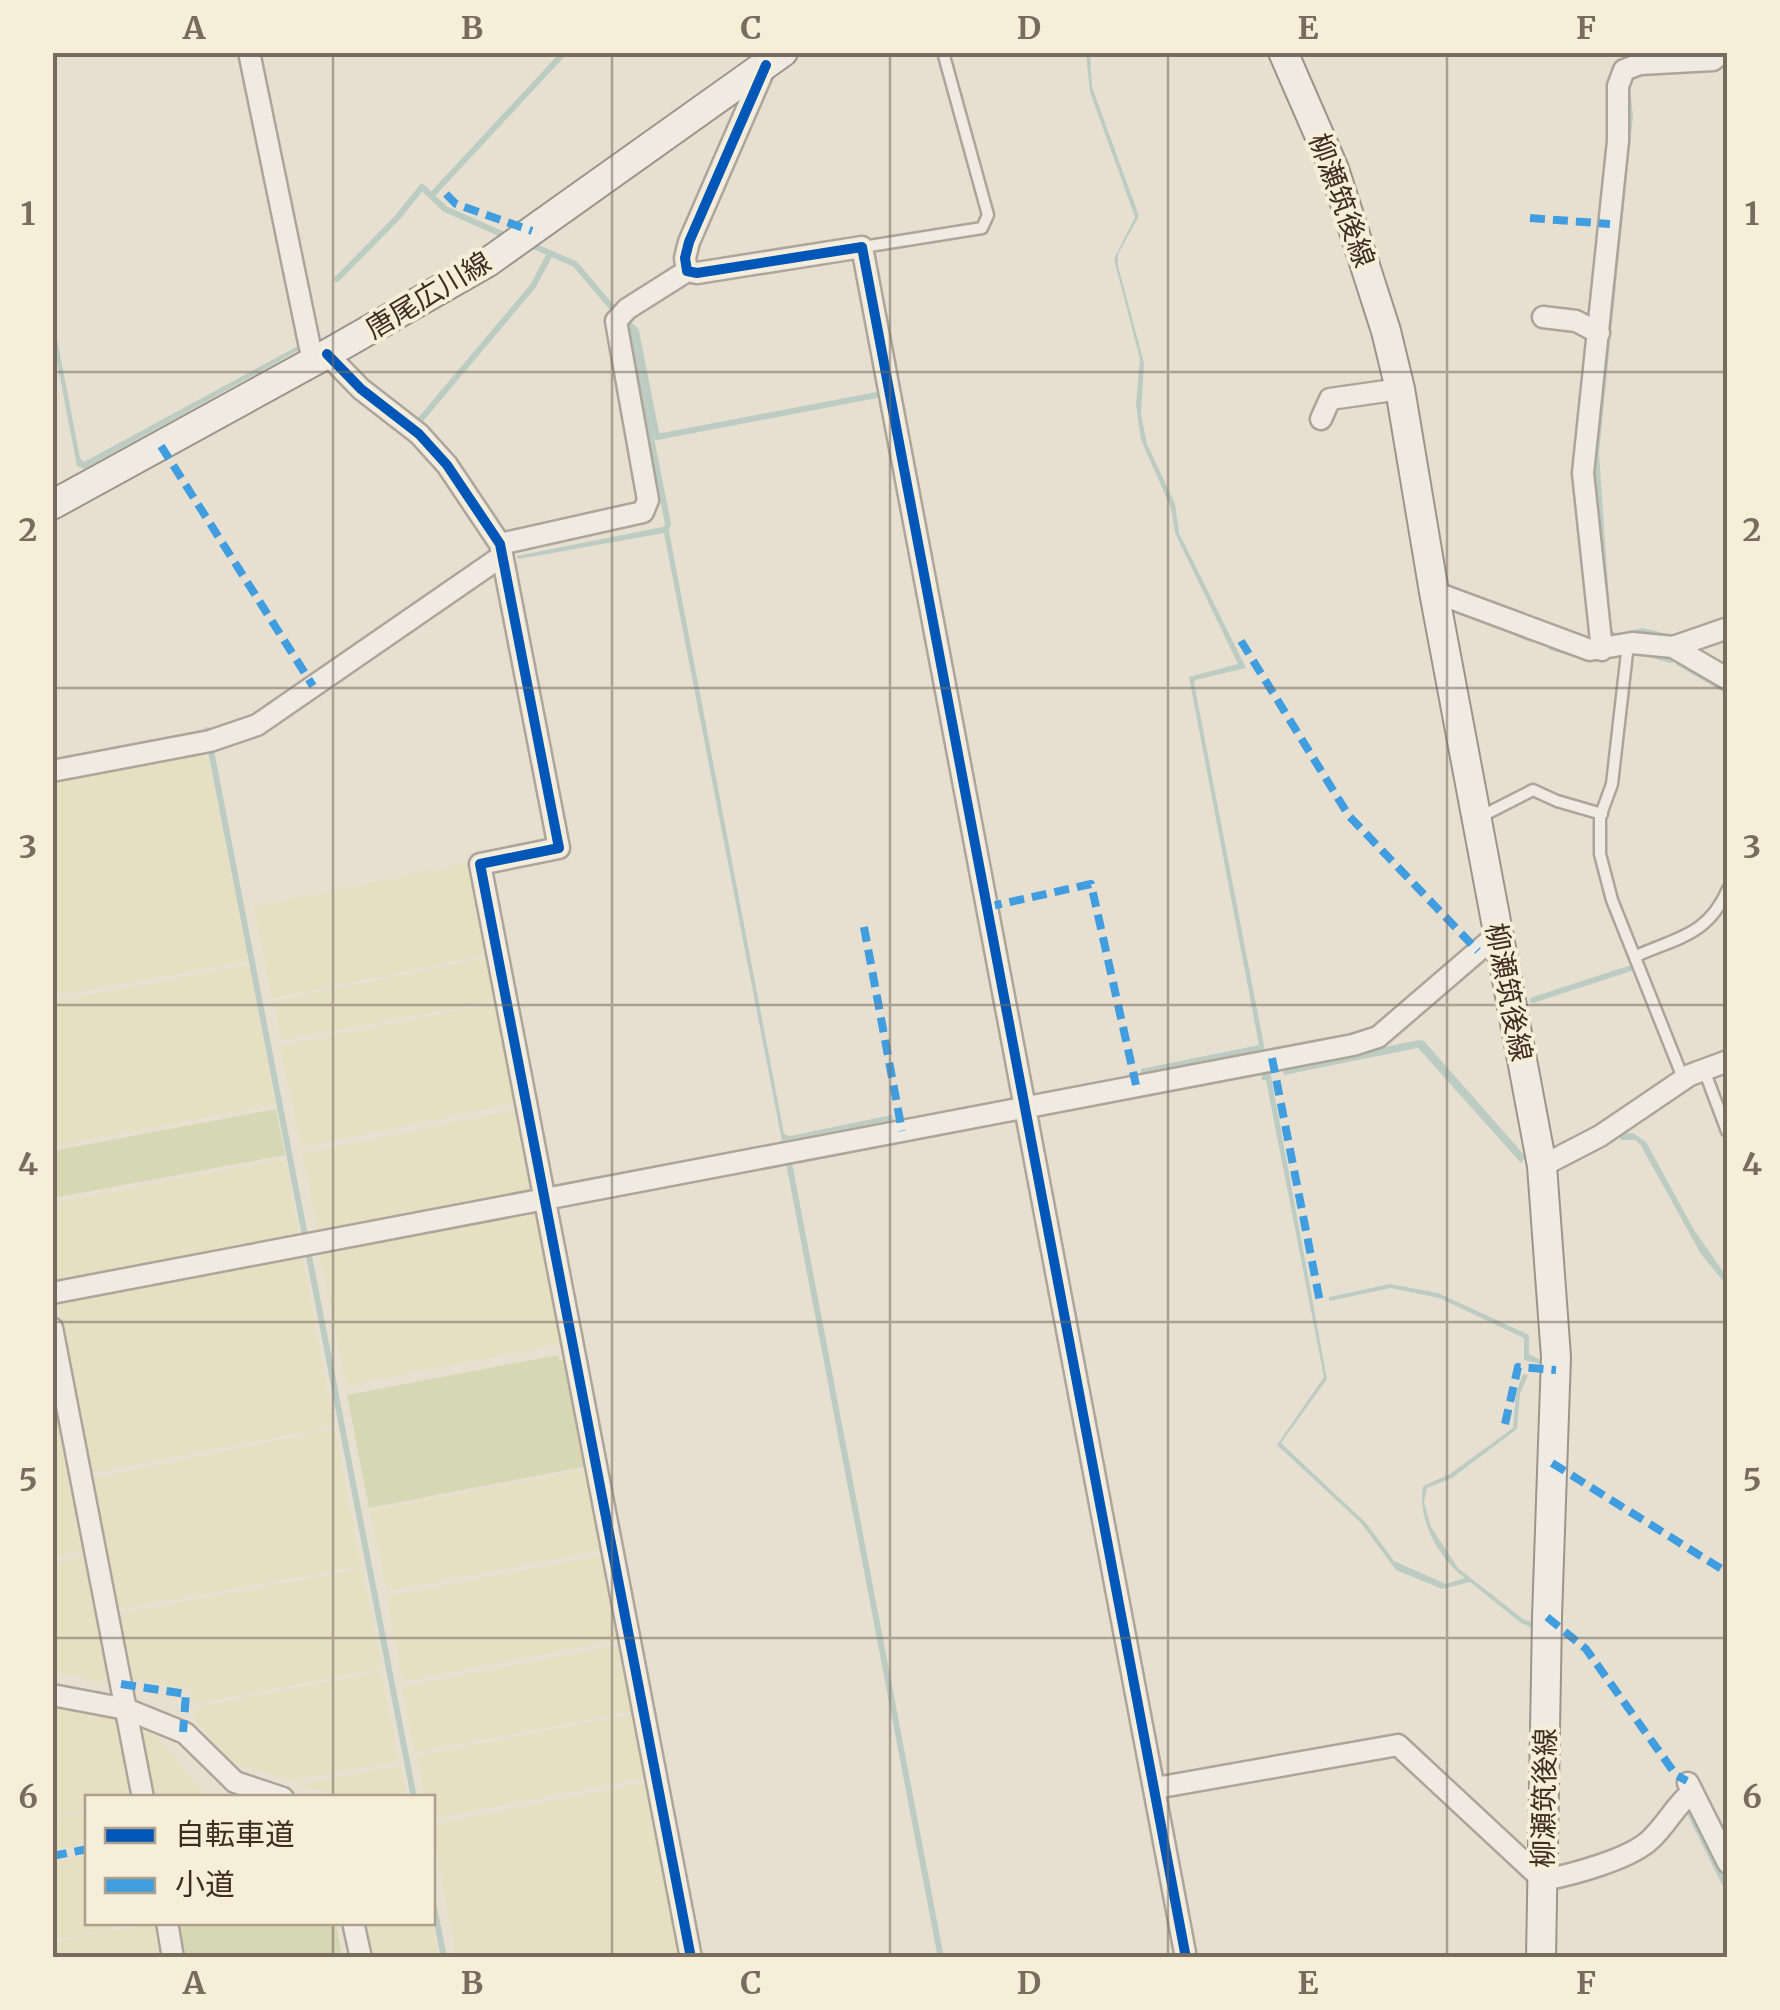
<svg xmlns="http://www.w3.org/2000/svg" width="1780" height="2010" font-family="Merriweather,'Noto Sans JP',serif">
	<rect width="100%" height="100%" fill="#e7e0d1"/>
	<path fill="#e6dfc2" d="M206 749 248 961 53 996V780Z
		M472 862 490 954 272 998 254 907Z
		M492 957 500 1000 281 1040 274 1001Z
		M249 965 275 1104 53 1146V1002Z
		M502 1002 520 1102 301 1147 280 1046Z
		M521 1109 536 1186 531 1193 318 1229 302 1154Z
		M285 1159 299 1234 57 1282 53 1280 52 1203Z
		M535 1208 542 1214 566 1343 346 1385 319 1252Z
		M302 1256 334 1426 91 1473 58 1302Z
		M52 1379 87 1550 53 1557H52Z
		M335 1429 361 1566 117 1609 91 1479Z
		M590 1469 605 1549 387 1591 370 1511Z
		M86 1555 108 1667 110 1683 53 1672 52 1563Z
		M606 1555 622 1639 403 1681 386 1597Z
		M362 1569 382 1668 198 1703 191 1699V1690L133 1680 119 1614Z
		M621 1645 633 1711 415 1752 402 1687Z
		M381 1672 399 1761 293 1780 238 1765 227 1757 193 1719 197 1707Z
		M52 1706 116 1718 132 1797 88 1798 87 1809 53 1817Z
		M635 1714 647 1777 433 1818 432 1798 425 1797 416 1756Z
		M146 1724 208 1797H151L137 1726Z
		M400 1766 407 1797H338L331 1792 293 1785Z
		M649 1782 682 1957H456L432 1825Z
		M87 1812V1843L53 1850V1820Z
		M87 1855 88 1922 139 1923 53 1940V1862Z
		M156 1923 163 1957H53L52 1943Z
		M366 1923H432L439 1957H372Z"/>
	<path fill="#d6d7b3" d="M276 1109 285 1155 53 1198V1151Z
		M558 1355 559 1360 568 1361 588 1466 369 1508 347 1395Z
		M175 1923H336L342 1957H181Z"/>
	<path fill="#bcccc2" d="M1090 53 1092 87 1139 216 1118 254V266L1144 363 1141 414 1147 444 1175 504 1179 533 1246 668 1195 680 1194 683 1265 1051 1141 1073V1069L1259 1045 1189 677 1238 664 1175 533 1171 508 1141 440 1136 404 1140 359 1114 259 1135 217 1090 92 1086 54Z
		M1629 80 1633 116 1599 453 1611 629 1616 634 1642 628 1673 635 1727 616 1728 619 1669 638 1641 632 1614 637 1607 630 1594 460 1630 117 1626 81Z
		M53 318 80 458 84 462 298 346 299 350 84 469 77 466 53 341Z
		M668 526 784 1134 790 1136 892 1115 893 1120 782 1141 664 533 519 559 516 556Z
		M1419 1040 1424 1041 1526 1157 1521 1163 1418 1048 1284 1075 1282 1068Z
		M1270 1071 1327 1379 1281 1443 1367 1524 1394 1561 1446 1584 1465 1578C1438 1558 1417 1519 1423 1486L1450 1474 1513 1428 1516 1393 1523 1374 1528 1375 1520 1394 1517 1429 1452 1478 1427 1488 1424 1502 1431 1527 1458 1568 1523 1619 1536 1624 1535 1629 1521 1623 1470 1582 1442 1589 1396 1570 1361 1523 1277 1445 1324 1377 1266 1080H1262L1261 1074Z
		M1633 1133 1646 1142 1694 1230 1727 1277V1286L1701 1254 1640 1144 1635 1140H1621L1619 1134Z
		M1390 1284 1438 1293 1529 1335V1354L1543 1361 1542 1364 1524 1360V1338L1439 1298 1391 1288 1329 1301V1297Z"/>
	<g fill="none" stroke-linecap="round" stroke-linejoin="round">
		<path stroke="#bcccc2" stroke-width="6" d="M431 196 561 56V52
			M531 245 575 264 614 310
			M337 279 397 218 422 187 445 209 506 236
			M629 324 636 331 657 437 882 394 883 396
			M630 332 668 524 666 529
			M421 419 533 286 550 254
			M1509 630 1530 639
			M1551 647 1579 655
			M1649 654 1671 660
			M1679 663 1727 691
			M207 730 414 1798
			M1533 1000 1634 967
			M789 1163 941 1958
			M1689 1811 1728 1890
			M432 1897 444 1958"/>
		<defs>
			<path id="service" d="M863 247 982 228 988 215 943 52
				M1628 644 1612 784 1600 817V854L1612 900 1683 1078
				M1478 818 1533 790 1557 801 1602 814
				M1636 956C1679 937 1708 935 1728 889
				M1704 1070 1727 1131"/>
			<path id="minor" d="M249 52 313 362
				M766 65 689 242 685 258 687 271 697 273 862 247 1186 1958
				M1543 317 1576 321 1599 333
				M327 354 361 389 419 434 447 465 500 544 559 848 480 864 691 1958
				M1321 419 1330 399 1400 389
				M500 544 643 512 648 500 616 321 627 309 687 271
				M1434 592 1590 650 1632 643 1673 647 1728 628
				M1673 647 1728 679
				M1602 650 1583 473 1618 141V86L1624 70 1640 64 1713 60 1723 52
				M52 771 210 741 257 725 502 556
				M1542 1166 1600 1136 1690 1075 1728 1061
				M52 1293 1353 1045 1378 1037 1499 933
				M52 1328 143 1798
				M52 1695 126 1709 185 1733 235 1782 283 1798
				M1688 1783 1728 1863
				M1156 1788 1398 1745 1543 1880C1571 1875 1631 1859 1651 1839 1667 1824 1675 1806 1692 1792
				M167 1922 173 1958
				M353 1922 361 1958"/>
			<path id="secondary" d="M1283 52 1334 169 1386 331 1400 389 1434 592 1542 1166 1556 1357 1547 1617 1541 1958
				M52 505 327 354 488 262 783 52"/>
		</defs>
		<use href="#service" stroke="#ada599" stroke-width="15"/>
		<use href="#minor" stroke="#ada599" stroke-width="25"/>
		<use href="#secondary" stroke="#9c958a" stroke-width="32"/>
		<use href="#service" stroke="#efebe3" stroke-width="10"/>
		<use href="#minor" stroke="#efebe3" stroke-width="20"/>
		<use href="#secondary" stroke="#efebe3" stroke-width="28"/>
		<path stroke="#3f9de0" stroke-width="8" stroke-dasharray="15 8" stroke-linecap="butt" d="M446 194 456 204 532 231
			M1530 218 1610 224
			M161 446 313 686
			M1241 641 1349 816 1478 951
			M987 907 1091 884 1136 1085
			M864 927 902 1131
			M1272 1058 1320 1302
			M1505 1424 1518 1367 1556 1370
			M1552 1463 1728 1573
			M1547 1617 1586 1649 1676 1775 1687 1781
			M121 1684 186 1694 183 1732
			M52 1856 88 1849"/>
		<defs>
			<path id="cycleway" d="M766 65 689 242 685 258 687 271 697 273 862 247 1186 1958
				M327 354 361 389 419 434 447 465 500 544 559 848 480 864 691 1958"/>
		</defs>
		<use href="#cycleway" stroke="#f7eed8" stroke-width="16"/>
		<use href="#cycleway" stroke="#0057b8" stroke-width="10"/>
	</g>
	<path fill="none" stroke="#786c5e" stroke-width="2.5" stroke-opacity="0.55" d="M333 52V1798M612 52V1958M890 52V1958M1168 52V1958M1447 52V1958M52 372H1728M52 688H1728M52 1005H1728M52 1322H1728M52 1638H1728M333 1922V1958"/>
	<g text-anchor="middle" dominant-baseline="central" stroke-width="8" stroke-linejoin="round" paint-order="stroke">
		<g font-size="28" fill="#3d2e20" stroke="#f7eed8">
			<text transform="translate(1342 200) rotate(70)">柳瀬筑後線</text>
			<text transform="translate(428 295) rotate(-31)">唐尾広川線</text>
			<text transform="translate(1509 992) rotate(79)">柳瀬筑後線</text>
			<text transform="translate(1544 1798) rotate(-89)">柳瀬筑後線</text>
		</g>
	</g>
	<rect width="1780" height="2010" fill="none" stroke="#f7eed8" stroke-width="110"/>
	<rect x="85" y="1795" width="350" height="130" fill="#f7eed8" stroke="#ada18e" stroke-width="2.5"/>
	<rect x="105" y="1828" width="50" height="15" fill="#0057b8" stroke="#ada18e" stroke-width="2.5"/>
	<text x="175" y="1845" font-size="30" fill="#3d2e20">自転車道</text>
	<rect x="105" y="1878" width="50" height="15" fill="#3f9de0" stroke="#ada18e" stroke-width="2.5"/>
	<text x="175" y="1895" font-size="30" fill="#3d2e20">小道</text>
	<rect x="55" y="55" width="1670" height="1900" fill="none" stroke="#786c5e" stroke-width="4"/>
	<g font-size="32" text-anchor="middle" font-weight="bold" fill="#786c5e">
		<text x="194" y="39">A</text>
		<text x="472" y="39">B</text>
		<text x="751" y="39">C</text>
		<text x="1029" y="39">D</text>
		<text x="1308" y="39">E</text>
		<text x="1586" y="39">F</text>
		<text x="28" y="225">1</text>
		<text x="1752" y="225">1</text>
		<text x="28" y="541">2</text>
		<text x="1752" y="541">2</text>
		<text x="28" y="858">3</text>
		<text x="1752" y="858">3</text>
		<text x="28" y="1175">4</text>
		<text x="1752" y="1175">4</text>
		<text x="28" y="1491">5</text>
		<text x="1752" y="1491">5</text>
		<text x="28" y="1808">6</text>
		<text x="1752" y="1808">6</text>
		<text x="194" y="1994">A</text>
		<text x="472" y="1994">B</text>
		<text x="751" y="1994">C</text>
		<text x="1029" y="1994">D</text>
		<text x="1308" y="1994">E</text>
		<text x="1586" y="1994">F</text>
	</g>
</svg>
